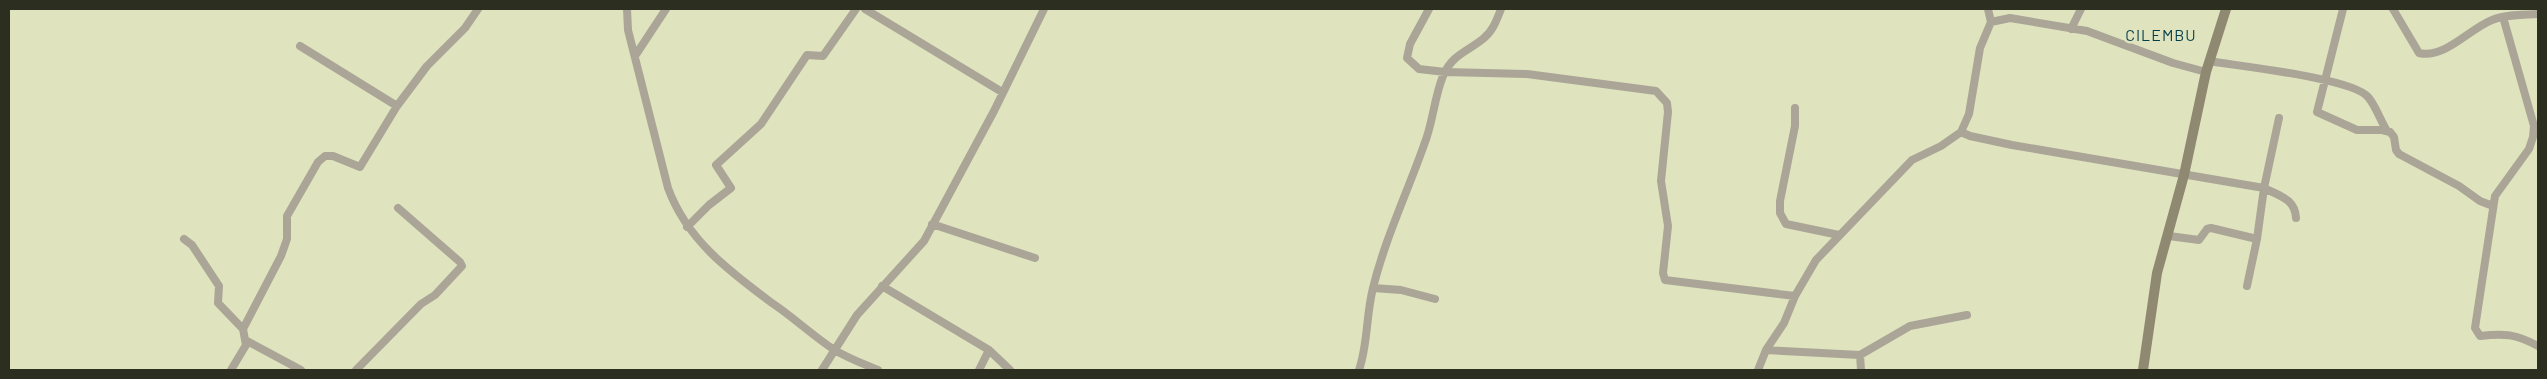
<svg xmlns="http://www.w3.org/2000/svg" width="2547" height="379" font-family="Barlow,sans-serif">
	<rect width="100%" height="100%" fill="#dfe4bf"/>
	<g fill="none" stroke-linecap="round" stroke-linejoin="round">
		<path stroke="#aaa596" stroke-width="8" d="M627 9 628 30 668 188C687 240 729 271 772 303 793 317 812 335 833 349 847 358 864 364 878 370
			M865 9 1002 92
			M1429 9 1410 44 1407 58 1419 69 1445 72 1527 74 1656 91 1667 103 1668 112 1661 181 1668 226 1663 273 1665 280 1795 296
			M1988 9 1991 22
			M2343 9 2317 112 2357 130H2382L2390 132 2394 137 2396 150 2399 154 2459 186 2480 201 2493 206
			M2393 9 2419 53C2445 59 2469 29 2492 20 2506 14 2523 15 2538 14
			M2503 17 2534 126 2533 137 2529 149 2495 196 2475 328 2480 336C2504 333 2516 334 2538 346
			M2071 29 2081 9
			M300 46 397 106
			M635 56 666 9
			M2209 61C2237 66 2353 78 2368 97 2376 106 2380 120 2387 131
			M1795 108V126L1780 201V213L1786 224 1839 235
			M1961 132 1970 136 2012 145 2264 188C2280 196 2295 199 2296 218
			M932 224 1035 258
			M687 227 709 205 731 188 716 165 761 124 807 55 823 56 856 9
			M2169 236 2199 240 2207 229 2211 228 2257 239 2264 188 2279 118
			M184 239 192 245 219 286 218 303 243 329 246 345 231 370
			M882 286 989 350 1010 370
			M2247 286 2257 239
			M1373 288 1401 290 1435 299
			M243 329 281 256 287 239V216L318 162 325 156H333L360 167 397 106 427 66 465 28 478 9
			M247 341 301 370
			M1766 350 1860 355 1910 326 1967 315
			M1860 355 1861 370
			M356 370 421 304 435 295 462 266 460 262 398 208
			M822 370 857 315 924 241 994 111 1044 9
			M979 370 989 350
			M1359 370C1368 344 1366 315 1373 288 1385 239 1407 193 1424 145 1433 123 1434 98 1443 76 1452 54 1469 51 1484 38 1493 31 1497 19 1501 9
			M1758 370 1766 350 1784 323 1795 296 1816 260 1912 160 1941 146 1961 132 1969 114 1980 48 1991 22 2010 18 2087 31 2173 63 2206 72"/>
		<path stroke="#908972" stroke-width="10" d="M2143 370 2157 273 2184 175 2206 72 2226 9"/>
	</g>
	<g text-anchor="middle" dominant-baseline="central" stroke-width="5" stroke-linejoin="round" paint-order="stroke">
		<g font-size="16" letter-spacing="1" fill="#023e4c" stroke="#dfe4bf">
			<text x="2161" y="34">CILEMBU</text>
		</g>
	</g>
	<rect width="2547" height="379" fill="none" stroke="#2c2e1f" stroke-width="20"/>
</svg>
